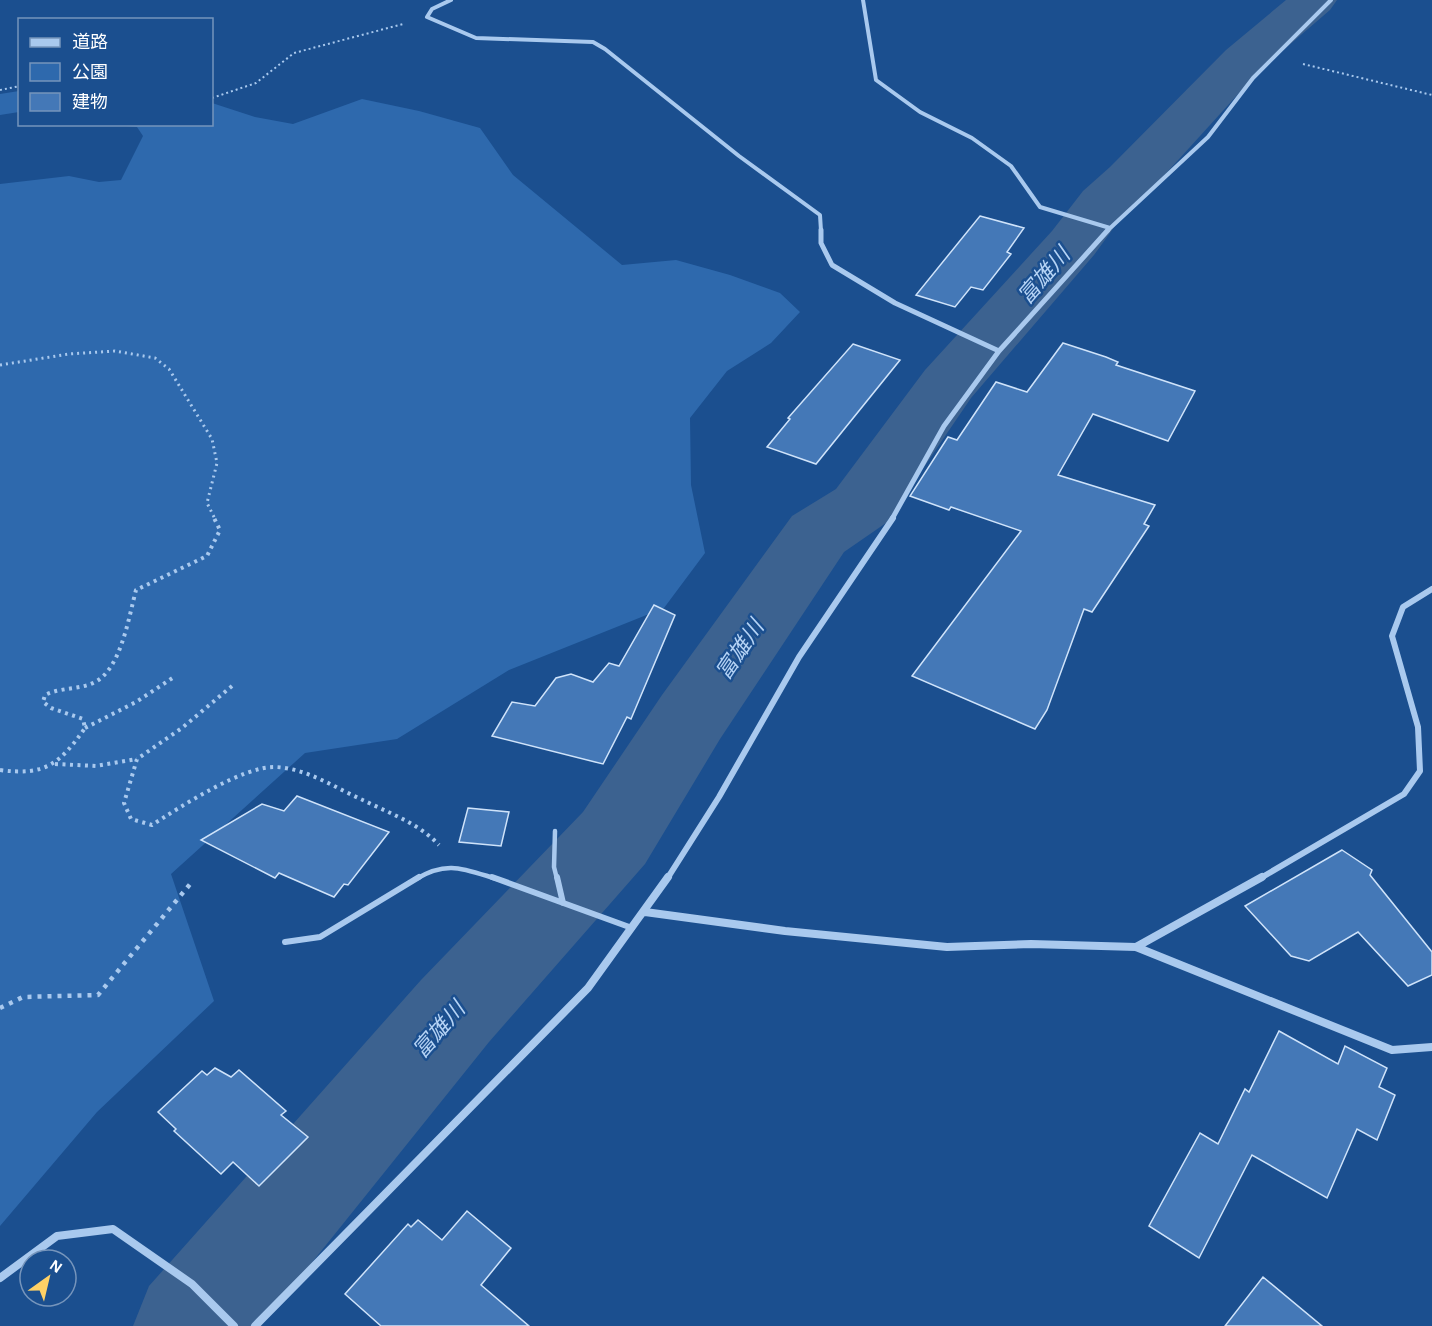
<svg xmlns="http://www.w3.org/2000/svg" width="1432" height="1326" font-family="'Alegreya Sans','Noto Sans JP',sans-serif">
	<rect width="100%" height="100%" fill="#1b4f8f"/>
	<path fill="#2e69ad" d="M19 91V112L0 115V94Z
		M362 99 419 111 480 128 513 175 622 265 676 260 730 275 780 293 800 312 771 343 727 371 690 418 691 485 705 553 664 608 509 670 397 739 305 753 171 874 214 1001 97 1112 0 1226V184L69 176 99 182 121 180 143 136 137 127 117 125 212 124V103L255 117 293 124Z"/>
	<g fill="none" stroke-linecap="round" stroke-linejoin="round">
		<path fill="#3c6290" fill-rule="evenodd" d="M1286 0H1337L1330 10 1260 70 1150 191 1123 215 1094 255 971 398 886 523 844 552 720 739 645 864 489 1042 261 1326H133L149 1286 421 980 583 812 662 695 792 516 836 489 925 370 1052 231 1083 191 1110 167 1226 50Z"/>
	</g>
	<path fill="#4478b7" stroke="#cfe3fa" stroke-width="1.5" d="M980 216 1024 228 1007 252 1011 254 983 290 971 287 955 307 916 295Z
		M1063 343 1106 357 1118 362 1116 365 1195 391 1168 441 1093 414 1058 475 1155 505 1144 524 1149 526 1092 612 1084 609 1047 710 1035 729 912 676 1021 531 951 507 949 510 910 496 948 437 957 440 996 382 1027 392Z
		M853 344 900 360 816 464 767 447 790 419 788 418Z
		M654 605 675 615 631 719 627 717 603 764 492 736 512 702 535 706 556 678 571 674 593 682 609 663 619 666Z
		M297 796 389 832 348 885 344 884 334 897 279 873 275 878 201 840 262 804 284 811Z
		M468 808 509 812 501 846 459 842Z
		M1342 850 1372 870 1370 875 1432 952V975L1408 986 1358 932 1309 961 1291 956 1245 906Z
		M1279 1031 1338 1064 1345 1046 1387 1068 1379 1087 1395 1095 1377 1140 1357 1129 1327 1198 1252 1155 1199 1258 1149 1226 1200 1133 1218 1144 1245 1089 1249 1092Z
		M215 1068 231 1077 239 1070 286 1111 281 1115 308 1137 259 1186 233 1162 221 1174 174 1131 176 1129 158 1112 202 1071 207 1075Z
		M467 1211 511 1248 481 1285 529 1326H381L345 1294 408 1224 411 1227 418 1220 442 1240Z
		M1263 1277 1322 1326H1225Z"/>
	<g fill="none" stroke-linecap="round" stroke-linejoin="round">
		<path stroke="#a9c9ee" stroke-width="2" stroke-dasharray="2 3" stroke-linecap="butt" d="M1303 64 1432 95
			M0 90 20 86
			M212 98 256 83 294 53 403 24"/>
		<path stroke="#a9c9ee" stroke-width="3" stroke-dasharray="2 4" stroke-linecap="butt" d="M0 365 69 354 115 351 155 358 169 369 212 439 217 463 207 503 215 519"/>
		<path stroke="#a9c9ee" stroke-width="4" stroke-dasharray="3 4.5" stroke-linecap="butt" d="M232 686 182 728 137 759 124 803 131 819 152 825C180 807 243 766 275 767 307 768 337 789 365 801 391 814 418 823 439 845
			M85 728 136 702 174 677
			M55 764 96 766 137 759
			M0 770C45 776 60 764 85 728L83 719 51 708 43 702 45 695C61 687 80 690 95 682 121 669 129 616 136 590L207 556 220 530 214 518"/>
		<path stroke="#a9c9ee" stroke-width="4.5" stroke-dasharray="4 6" stroke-linecap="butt" d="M0 1008 23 997 98 995 191 883"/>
		<path stroke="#a9c9ee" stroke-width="4.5" d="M555 831 554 867 557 879
			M416 879C447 860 464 869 497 879"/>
		<path stroke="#a9c9ee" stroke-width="6" d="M492 877 632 928
			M557 877 563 903
			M285 942 320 937 419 877"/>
		<path stroke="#a9c9ee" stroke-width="4" d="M451 0 432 9 427 17 476 38 593 42 605 49 739 156 820 215 821 231
			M863 0 876 80 920 112 972 138 1011 166 1040 207 1110 228
			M1107 231 1208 137 1253 78 1331 0"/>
		<path stroke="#a9c9ee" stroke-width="5" d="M821 230V243L832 265 895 303 999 351
			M892 519 944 426 999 351 1108 230"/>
		<path stroke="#a9c9ee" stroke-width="6" d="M667 879 719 797 799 657 893 518
			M1259 879 1404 794 1420 771 1418 727 1392 636 1403 607 1432 589"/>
		<path stroke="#a9c9ee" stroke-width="8" d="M645 912 785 931 947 947 1031 944 1136 947 1392 1050 1432 1047
			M1136 947 1262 877
			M0 1278 57 1236 113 1229 192 1284 234 1326
			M255 1326 588 988 668 877"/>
	</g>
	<g text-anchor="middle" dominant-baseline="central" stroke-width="5" stroke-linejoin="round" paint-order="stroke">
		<g font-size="22" font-style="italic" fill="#b5d3f5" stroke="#1b4f8f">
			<text transform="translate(1044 276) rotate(-49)">富雄川</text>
			<text transform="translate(740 650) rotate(-56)">富雄川</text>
			<text transform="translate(439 1030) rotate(-49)">富雄川</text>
		</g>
	</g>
	<rect x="18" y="18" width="195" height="108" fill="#1b4f8f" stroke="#7695bc" stroke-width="1.5"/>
	<rect x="30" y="38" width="30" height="9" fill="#a9c9ee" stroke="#7695bc" stroke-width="1.5"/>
	<text x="72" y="48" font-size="18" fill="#ffffff">道路</text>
	<rect x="30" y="63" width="30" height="18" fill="#2e69ad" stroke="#7695bc" stroke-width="1.5"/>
	<text x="72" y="78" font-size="18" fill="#ffffff">公園</text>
	<rect x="30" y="93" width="30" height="18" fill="#4478b7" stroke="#7695bc" stroke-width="1.5"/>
	<text x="72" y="108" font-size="18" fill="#ffffff">建物</text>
	<g transform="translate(48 1278) rotate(34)"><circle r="28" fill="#1b4f8f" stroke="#7695bc" stroke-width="1.5"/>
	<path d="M0-4.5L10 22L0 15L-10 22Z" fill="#ffd166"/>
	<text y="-9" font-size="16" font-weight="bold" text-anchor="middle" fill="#ffffff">N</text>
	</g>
</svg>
